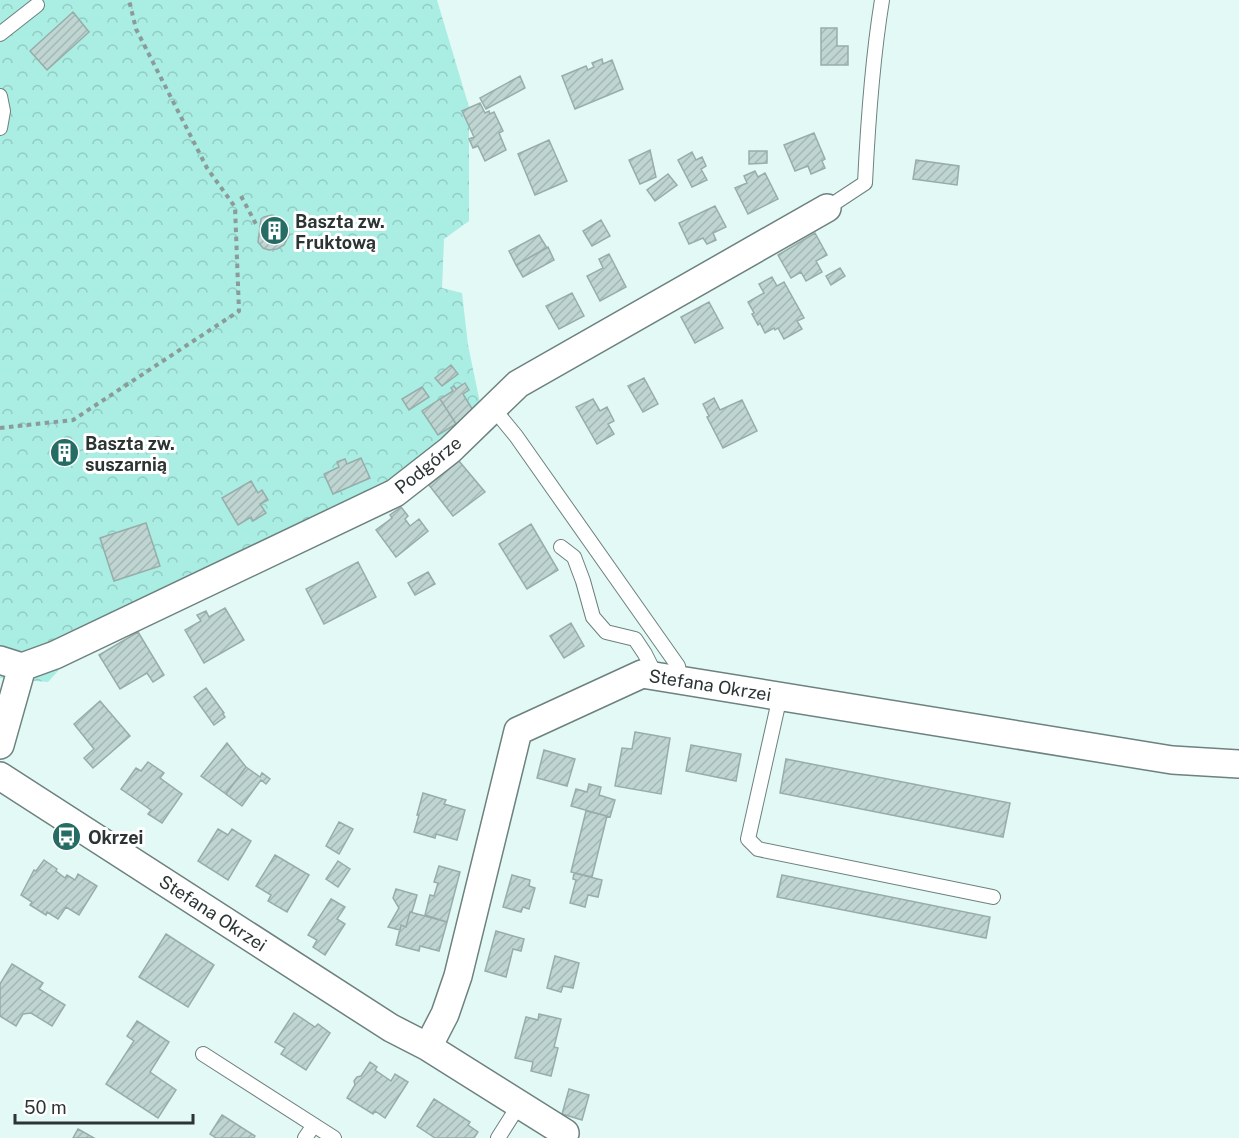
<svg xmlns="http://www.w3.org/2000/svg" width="1239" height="1138" font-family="'Public Sans',sans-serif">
	<defs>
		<pattern id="park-crowns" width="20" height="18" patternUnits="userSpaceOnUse" patternTransform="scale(1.5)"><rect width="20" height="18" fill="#a9ede3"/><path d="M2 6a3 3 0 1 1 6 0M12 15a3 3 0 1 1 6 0" fill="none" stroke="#92ccc3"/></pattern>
		<pattern id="building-hatch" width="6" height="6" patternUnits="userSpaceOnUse" patternTransform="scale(1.5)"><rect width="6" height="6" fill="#bfd5d2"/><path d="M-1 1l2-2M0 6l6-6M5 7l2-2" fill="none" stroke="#a4b7b5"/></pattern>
	</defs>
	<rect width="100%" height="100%" fill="#e2f9f6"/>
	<path fill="url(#park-crowns)" d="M0 0H437L469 107V221L444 239 442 288 462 293 468 345 486 432 65 663 48 682 0 678Z"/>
	<path fill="url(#building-hatch)" stroke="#97adaa" stroke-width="1.5" d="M73 12 89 32 47 70 30 51Z
		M821 28H837V46H848V65H821Z
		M602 59 603 64 612 60 623 89 575 109 562 76 586 66 588 70 594 67 592 63Z
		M520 76 525 88 486 109 480 98Z
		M480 103 485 113 489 111 490 114 494 112 503 131 499 133 506 150 485 161 478 146 473 148 469 139 474 137 462 111Z
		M814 133 825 159 822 161 825 168 811 174 808 166 795 171 784 145Z
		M549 140 567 181 535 195 518 154Z
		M650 150 656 177 640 184 629 160Z
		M749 151H767V163L749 164Z
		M692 152 696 160 702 157 706 166 701 169 707 180 692 187 678 160Z
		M916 160 959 166 957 185 913 179Z
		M755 171 758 177 765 173 778 199 748 214 735 188 747 183 744 176Z
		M668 174 677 185 655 201 647 190Z
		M715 206 726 227 713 233 716 240 707 244 703 238 689 244 679 223Z
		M272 215 285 221 289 228V235L284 245 277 249 269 250 263 248 258 242 261 219 264 217Z
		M601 220 610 236 592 246 583 231Z
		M815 233 827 255 816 261 822 272 806 281 801 272 791 278 778 255Z
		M539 235 547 248 516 265 509 251Z
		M548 247 554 260 523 277 516 265Z
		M609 254 626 287 600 301 587 276 603 268 599 259Z
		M840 268 845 276 831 285 826 276Z
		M772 277 777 286 784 282 804 318 797 321 802 329 784 339 778 328 775 330 774 328 765 333 760 323 758 325 752 314 754 313 748 302 764 293 759 284Z
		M572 293 584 316 559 329 546 306Z
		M709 302 723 328 695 343 681 317Z
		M451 365 458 374 442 386 435 378Z
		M644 378 658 404 643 412 628 386Z
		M465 383 469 390 463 394 474 412 456 424 440 399 453 391 451 388 454 386 456 389Z
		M422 387 429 397 409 410 402 399Z
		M714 398 720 410 742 400 757 431 723 448 707 417 709 416 703 404Z
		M440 399 456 424 438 435 422 411Z
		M593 399 600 411 607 407 614 421 608 424 614 434 597 444 576 407Z
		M53 454a11 11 0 1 1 22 0a11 11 0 1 1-22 0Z
		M361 458 370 478 333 494 324 474 339 467 337 462 345 459 347 464Z
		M459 461 485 492 453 516 429 485Z
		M251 481 258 493 262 490 268 500 260 504 266 513 253 521 251 517 238 525 222 498Z
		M401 507 408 516 405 519 410 526 419 519 428 531 396 557 376 530 392 518 390 515Z
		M146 523 160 566 114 581 100 538Z
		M531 524 558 570 527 589 499 544Z
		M358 562 376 597 324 624 306 589Z
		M428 572 435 584 415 595 408 583Z
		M225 608 244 640 204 663 185 630 201 621 197 615 206 611 209 617Z
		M571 623 584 646 564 658 550 636Z
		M138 632 164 675 153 682 147 673 120 689 99 655Z
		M206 688 224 713 223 714 225 717 214 725 194 697Z
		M100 701 130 736 93 768 84 758 94 749 74 724Z
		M635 732 670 738 661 794 615 786 622 748 632 749Z
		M227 743 246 767 226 794 201 776Z
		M691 745 741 754 736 781 686 771Z
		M544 750 575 759 567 786 537 778Z
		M786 759 1010 803 1003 837 780 793Z
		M148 762 164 773 160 778 182 794 162 823 148 814 151 810 121 789 136 768 141 771Z
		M246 767 260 777 262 773 270 779 266 784 261 780 242 806 226 794Z
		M589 784 601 787 599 795 615 800 610 817 571 806 576 789 587 792Z
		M423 793 446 800 444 804 465 810 457 840 436 834 435 838 414 832 419 815H417Z
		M586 811 607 816 592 877 571 872Z
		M339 822 353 829 339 854 326 846Z
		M218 829 228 835 232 829 251 841 228 880 198 861Z
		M275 855 309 875 287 912 268 901 271 895 256 886Z
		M44 860 57 869 56 871 65 878 67 875 75 880 78 874 97 886 79 915 66 907 58 919 47 912 46 915 30 905 32 902 21 895 34 870 36 871Z
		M338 861 350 869 338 887 326 879Z
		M439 866 460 872 447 922 425 915 430 895 434 896 438 883 434 882Z
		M574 873 602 880 598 897 588 895 585 907 570 903 576 880 573 879Z
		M512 875 530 880 529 886 535 888 529 909 523 907 521 912 503 907Z
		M782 875 990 917 986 938 777 897Z
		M396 889 417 895 412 912H410L406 927 401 925 400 930 388 927 399 908 393 898Z
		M331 899 345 907 337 919 345 924 325 955 313 947 317 940 308 935Z
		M410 912 447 922 439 951 420 946 419 951 396 945 401 925 406 927Z
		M496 931 524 939 521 951 513 949 506 977 485 971Z
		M166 934 214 965 188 1007 139 977Z
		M555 956 579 963 573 988 563 986 561 992 547 988Z
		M12 964 43 983 39 989 65 1005 52 1026 31 1013 23 1014 16 1026 0 1016V984Z
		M294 1013 315 1027 318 1024 330 1033 306 1070 281 1054 285 1048 275 1042Z
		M539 1014 561 1019 554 1047 558 1048 551 1076 531 1071 533 1062 515 1058 526 1017 538 1020Z
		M137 1021 169 1042 150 1072 176 1090 158 1118 106 1084 134 1041 127 1036Z
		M370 1062 377 1067 375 1070 391 1081 395 1074 408 1082 385 1118 375 1111 373 1114 347 1098 355 1085 354 1081 357 1077 361 1076Z
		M569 1089 589 1095 582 1120 562 1114Z
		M434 1099 470 1122 468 1125 478 1132 474 1138H435L417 1126Z
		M222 1115 255 1136 254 1138H216L210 1134Z
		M78 1129 94 1138H73Z"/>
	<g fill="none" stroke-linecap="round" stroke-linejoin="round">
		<defs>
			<path id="lane" d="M0 34 37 5
				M0 96 3 111 0 128
				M827 208 865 183C868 121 872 61 882 0
				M493 408 516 436 678 666 680 680
				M561 547 574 557 583 581 593 617 606 632 635 639 645 654 656 676
				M780 696 748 839 758 849 993 897
				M203 1054 334 1138
				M305 1138 314 1125
				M498 1138 519 1105"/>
			<path id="street" d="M0 660 22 667 55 655 395 493 450 450 518 384 827 208
				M0 745 22 667
				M0 776 391 1028 428 1047 445 1014 458 976 518 731 642 674 1172 760 1239 764
				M428 1047 565 1133"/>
		</defs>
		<use href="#lane" stroke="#6d817e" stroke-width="16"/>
		<use href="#street" stroke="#6d817e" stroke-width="30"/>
		<path stroke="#8b9b99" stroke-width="4" stroke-dasharray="4.5 4.5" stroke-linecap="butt" d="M241 196 257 226
			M0 428 73 420 239 311 235 207 207 168 136 29 129 0"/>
		<use href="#lane" stroke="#fff" stroke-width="14"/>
		<use href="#street" stroke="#fff" stroke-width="27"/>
	</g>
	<defs>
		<symbol id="building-disc" viewBox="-11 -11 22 22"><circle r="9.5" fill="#246c64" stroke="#fff"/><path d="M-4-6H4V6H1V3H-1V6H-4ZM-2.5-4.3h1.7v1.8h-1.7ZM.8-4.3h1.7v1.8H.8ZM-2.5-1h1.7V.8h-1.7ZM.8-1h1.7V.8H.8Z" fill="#fff"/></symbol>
		<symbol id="bus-disc" viewBox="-11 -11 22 22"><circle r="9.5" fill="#246c64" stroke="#fff"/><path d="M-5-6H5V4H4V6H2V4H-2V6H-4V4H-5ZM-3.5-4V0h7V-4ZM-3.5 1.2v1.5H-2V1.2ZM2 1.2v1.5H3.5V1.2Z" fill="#fff"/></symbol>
	</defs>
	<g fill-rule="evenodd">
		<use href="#building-disc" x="258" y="214" width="33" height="33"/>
		<use href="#building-disc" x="48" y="436" width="33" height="33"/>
		<use href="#bus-disc" x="50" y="820" width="33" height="33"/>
	</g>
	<g text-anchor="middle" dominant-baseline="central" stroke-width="6" stroke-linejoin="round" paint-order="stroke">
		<g font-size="18" font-weight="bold" fill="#2c3534" stroke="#fff" text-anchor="start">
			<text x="295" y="221">Baszta zw.<tspan x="295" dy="21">Fruktową</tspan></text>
			<text x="85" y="443">Baszta zw.<tspan x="85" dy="21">suszarnią</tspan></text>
			<text x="88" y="837">Okrzei</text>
		</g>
		<g font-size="18" fill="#2c3534" stroke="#fff">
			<text transform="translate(428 465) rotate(-39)">Podgórze</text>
			<text transform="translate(710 685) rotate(9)">Stefana Okrzei</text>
			<text transform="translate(213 913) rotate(33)">Stefana Okrzei</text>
		</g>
	</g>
	<path d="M15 1114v9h178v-9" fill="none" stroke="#2c3534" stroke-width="3"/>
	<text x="24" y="1114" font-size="18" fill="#2c3534" stroke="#ffffff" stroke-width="4.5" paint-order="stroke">50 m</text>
</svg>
